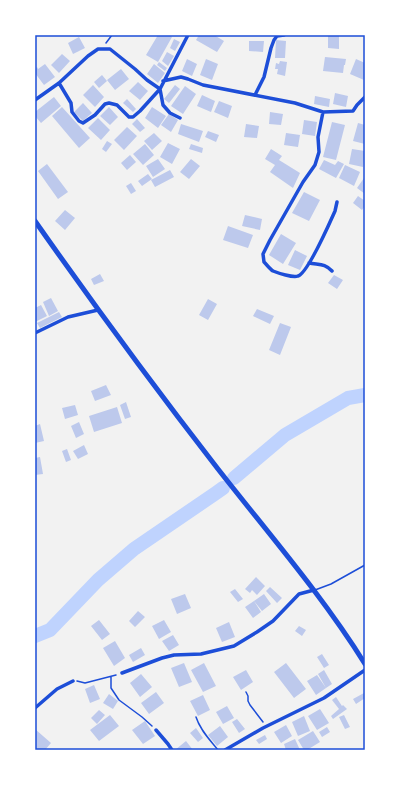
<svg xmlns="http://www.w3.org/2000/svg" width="400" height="785" font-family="Spectral,serif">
	<rect width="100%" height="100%" fill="#f2f2f2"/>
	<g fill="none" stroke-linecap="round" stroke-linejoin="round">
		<path stroke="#bfd3fe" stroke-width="14" d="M234 478 285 435 348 398 365 395
			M35 636 50 630 98 580 134 549 216 493 223 488"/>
	</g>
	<path fill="#bdc9ec" d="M158 35H170L172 37 158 62 146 55Z
		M199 35H214L224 41 217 52 196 40Z
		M328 35H339V49L328 48Z
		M79 37 85 48 73 54 68 43Z
		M174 39 180 42 175 51 170 48Z
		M276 40 286 41 285 58H275Z
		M249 41H264L263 52 249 51Z
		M167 52 174 56 168 66 162 61Z
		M62 54 70 61 59 73 51 65Z
		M325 57 346 59 345 65H344L343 73 323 71Z
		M187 59 197 64 192 76 182 71Z
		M206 59 218 64 212 80 200 75Z
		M356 59 365 63V78L364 80 350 74Z
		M280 61 287 62 285 76 277 74 278 69H275L276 63 279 64Z
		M159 62 167 68 165 71 157 65Z
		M45 64 55 77 44 85 35 73V69L37 67 38 69Z
		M154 64 165 73 158 83 147 74Z
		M121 69 129 79 115 90 107 80Z
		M102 75 107 81 99 88 94 82Z
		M138 82 148 91 140 100 129 91Z
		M93 85 104 97 95 107 83 95Z
		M175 85 180 89 169 103 164 99Z
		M185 86 196 94 183 114 171 106Z
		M335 93 348 96 346 107 333 104Z
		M202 95 215 101 211 112 197 106Z
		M315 96 330 99 329 107 314 104Z
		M54 97 61 106 41 123 35 116V112Z
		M127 99 136 109 133 112 123 103Z
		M219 101 232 106 228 118 214 112Z
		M83 103 92 113 83 121 74 112Z
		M62 107 90 138 79 148 52 116Z
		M109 107 118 117 110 125 100 116Z
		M152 107 166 116 158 128 145 118Z
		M270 112 283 114 281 125 269 124Z
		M169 114 178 120 171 132 161 125Z
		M98 118 110 130 101 140 88 128Z
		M137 119 145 128 140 132 132 124Z
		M304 120 317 122 315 136 302 134Z
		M332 122 345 125 336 160 323 157Z
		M358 123 365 125V144L353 141Z
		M181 124 203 131 199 142 178 134Z
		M246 124 259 126 257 138 244 137Z
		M127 127 137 136 124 150 114 140Z
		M208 131 219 135 216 142 205 137Z
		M154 133 162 141 152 150 144 141Z
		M286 133 300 135 298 147 284 145Z
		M107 141 112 144 106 152 102 149Z
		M168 143 180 149 172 164 160 157Z
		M145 144 154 155 143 165 133 154Z
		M191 144 203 148 202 153 189 149Z
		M271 149 282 156 279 160 300 173 293 188 270 172 275 165 265 159Z
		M352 149 365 151 363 167 349 164Z
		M130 155 136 162 127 170 121 163Z
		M158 159 165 169 153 177 146 166Z
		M191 159 200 166 189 179 180 172Z
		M324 160 335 165 338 161 344 164 336 178 319 169Z
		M47 164 68 192 58 199 38 171Z
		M345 165 360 172 354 186 339 178Z
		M170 170 174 177 155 187 151 180Z
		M148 174 152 179 142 186 138 181Z
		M364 178 365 179V194L357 188Z
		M131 183 136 191 131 194 126 186Z
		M304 192 320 200 309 221 292 213Z
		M358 196 365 201V206L362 210 353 203Z
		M65 210 75 218 65 230 55 221Z
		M245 215 262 219 260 230 242 226Z
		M228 226 253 235 248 248 223 240Z
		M281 234 296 243 283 264 269 255Z
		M295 250 307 256 300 270 288 265Z
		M100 274 104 281 94 285 91 279Z
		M334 275 343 280 337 289 328 283Z
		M51 298 58 311 49 316 43 302Z
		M208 299 217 304 208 320 199 315Z
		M41 305 47 316 35 322V308Z
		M257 309 274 316 270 324 253 316Z
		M59 312 62 317 40 328 37 323Z
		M280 323 291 327 280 355 269 350Z
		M106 385 111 395 95 401 91 391Z
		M126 402 131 417 125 419 120 405Z
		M75 405 78 415 65 419 62 408Z
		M117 407 122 423 94 432 89 416Z
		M79 422 84 434 76 438 71 426Z
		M40 424 44 441 35 443V426Z
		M84 445 88 454 78 459 73 451Z
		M67 449 71 460 66 462 62 451Z
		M40 457 43 474 35 475V458Z
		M256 577 265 586 257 595 252 590 250 593 245 589Z
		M270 587 282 598 277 603 266 591Z
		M235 589 243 599 238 602 230 592Z
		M185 594 191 608 177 614 171 599Z
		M264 594 271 604 262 611 254 601Z
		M254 601 261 612 253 618 245 607Z
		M138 611 145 617 135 627 129 621Z
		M99 620 110 634 102 640 91 626Z
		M164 620 171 632 159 639 152 626Z
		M229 622 235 637 222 642 216 628Z
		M299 626 306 630 302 636 295 631Z
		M173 635 179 645 169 651 162 641Z
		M115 641 125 658 114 666 103 648Z
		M141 648 145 655 133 662 129 655Z
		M322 654 329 665 324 668 317 657Z
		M184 663 192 682 179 687 171 668Z
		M204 663 216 686 203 692 191 670Z
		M286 663 306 689 294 698 274 672Z
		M246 670 253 682 241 690 233 677Z
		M324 670 332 684 326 688 318 674Z
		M141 674 152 687 140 697 130 683Z
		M317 675 326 688 316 695 307 681Z
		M94 685 100 699 90 703 85 689Z
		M156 692 164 703 149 714 141 703Z
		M364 693 365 695V698L356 704 353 699Z
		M109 694 118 701 113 709 103 703Z
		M203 695 210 710 198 716 190 701Z
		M336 697 342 706 343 705 347 709 333 719 331 716 339 709 332 700Z
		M227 706 234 718 223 724 216 712Z
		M320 709 329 723 317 730 308 716Z
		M99 710 105 715 97 724 91 718Z
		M110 715 119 726 99 741 90 730Z
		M344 715 350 727 345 729 339 717Z
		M304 716 310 731 298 736 292 722Z
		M237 719 245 729 239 733 232 722Z
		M145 721 155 736 143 744 132 730Z
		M286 725 292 736 281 743 274 732Z
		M220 726 228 737 217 746 208 735Z
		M327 727 330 732 322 737 319 732Z
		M196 728 203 738 198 742 190 733Z
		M35 729 51 743 45 750H37L35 748Z
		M313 731 320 742 307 750H304L298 740Z
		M265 735 267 739 259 744 256 740Z
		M295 739 300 750H286L284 744Z
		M186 741 193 750H175Z"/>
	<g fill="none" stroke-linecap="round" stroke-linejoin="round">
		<path stroke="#1d4ed8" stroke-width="1.5" d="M106 43 112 35
			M111 677V688L119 700 142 717 152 726
			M77 681 85 683 116 675
			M246 692 248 696V701L250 705 263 722
			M196 717C200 730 210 740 218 750"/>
		<path stroke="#1d4ed8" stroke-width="1.5" d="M315 590 331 584 365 565"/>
		<path stroke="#1d4ed8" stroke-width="3.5" d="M163 81 181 77 188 79 203 85 295 103 323 112 353 111 357 105 365 97
			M255 95 264 77 271 48 274 40 277 36 284 35
			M35 100 59 83 88 56 98 49H110L135 69 147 80 160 89 140 111 133 117H129L117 105 109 103 105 104 95 115 83 123 79 121 72 112 71 103 59 83
			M323 112 318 137 319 152 315 165 303 182 270 240 263 254 264 262C267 265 270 269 273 271 278 273 293 278 298 276 308 273 330 222 335 211L337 202
			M180 118 170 113 163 105 160 89 188 35
			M309 263C319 265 325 263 332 271
			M35 333 68 317 98 310
			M122 673 162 658 174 655 201 654 234 646 257 632 273 621 299 594 314 590
			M35 708 57 689 73 681
			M156 730 168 744 172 750
			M225 750 263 728 324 698 365 670"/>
		<path stroke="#1d4ed8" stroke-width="5" d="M35 221C94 305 155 388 218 469 268 533 322 595 365 664"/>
	</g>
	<rect width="400" height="785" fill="none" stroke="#ffffff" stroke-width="72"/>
	<rect x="36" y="36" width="328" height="713" fill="none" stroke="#1d4ed8" stroke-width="1.5"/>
</svg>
